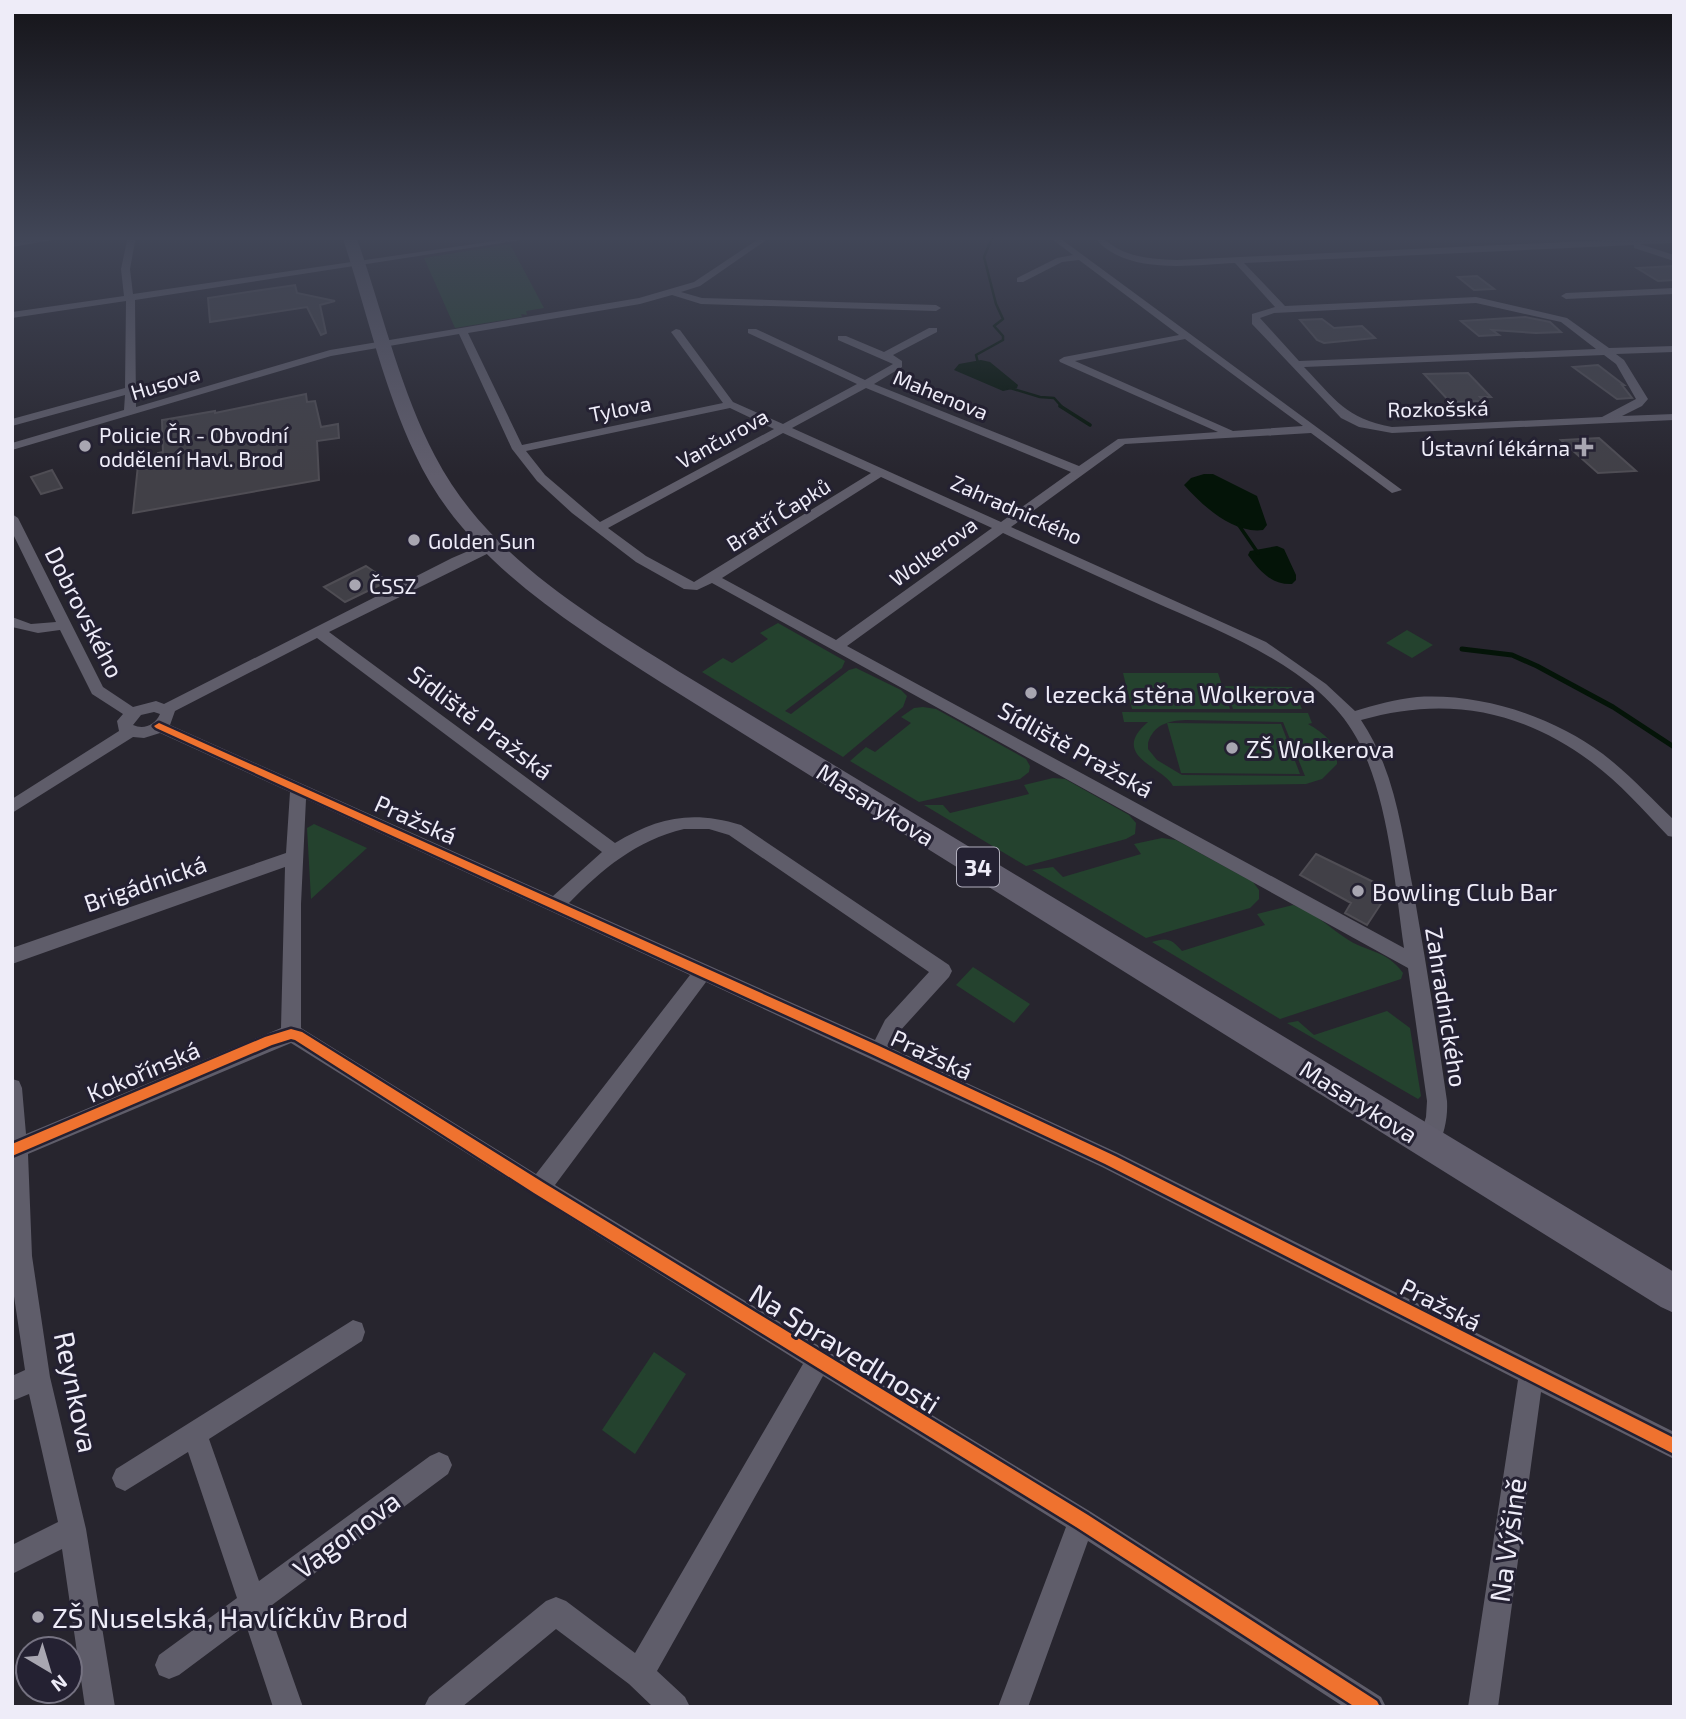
<svg xmlns="http://www.w3.org/2000/svg" width="1686" height="1719" font-family="'Exo 2',sans-serif">
	<rect width="100%" height="100%" fill="#27252e"/>
	<path fill="#24422e" fill-rule="evenodd" d="M510 244 544 308 526 311 527 315 521 314 522 317 455 328 424 258Z
		M778 623 845 661 842 668 785 711 791 714 849 670 856 668 901 690 907 696 903 707 843 757 702 672 723 658 732 663 768 639 760 633Z
		M1407 630 1433 645 1412 658 1386 643Z
		M1123 673H1218L1230 709H1132Z
		M1225 686 1292 687 1302 709H1233Z
		M923 707 936 709 1026 759 1030 766 1029 772 1020 779 919 802 850 761 866 747 875 752 911 723 901 717 914 708Z
		M1122 712 1308 713 1312 723 1308 724C1324 733 1338 744 1337 764L1322 779 1306 784 1173 786C1164 767 1108 756 1148 722H1124ZM1186 720 1283 722 1305 776 1182 775 1157 760 1148 749V743C1154 724 1168 721 1186 720Z
		M1167 723 1281 724 1300 774 1181 773Z
		M1053 778 1065 779 1129 815 1136 823 1135 834 1126 839 1026 866 924 805H943L950 813 1029 794 1024 785Z
		M314 824 367 848 311 899 307 828Z
		M1162 838 1176 840 1253 882 1259 890V899L1250 908 1146 938 1032 870 1053 867 1063 877 1141 854 1134 844Z
		M1293 905C1315 912 1326 925 1344 937 1366 953 1386 949 1403 973L1401 979 1280 1019 1152 942C1167 937 1172 939 1182 951L1265 925 1257 914Z
		M973 967 1030 1004 1014 1023 956 985Z
		M1387 1011 1410 1028 1421 1096 1418 1099 1287 1023 1298 1021 1314 1035Z
		M654 1352 686 1374 635 1454 602 1430Z"/>
	<path fill="#041408" d="M981 360 990 362 1018 385 1017 388 1003 391 954 370 959 364Z
		M1204 474H1213L1257 496 1267 525 1263 530C1233 534 1203 506 1184 485L1191 478Z
		M1277 546 1284 549 1296 575V580L1292 584C1271 585 1259 570 1248 555L1250 551Z"/>
	<g fill="none" stroke-linecap="round" stroke-linejoin="round">
		<path stroke="#041408" stroke-width="2.5" d="M979 367 976 355 1003 340V336L994 326 1003 319 996 304 984 257 993 236
			M1007 387 1040 397 1054 398 1063 408"/>
		<path stroke="#041408" stroke-width="3.5" d="M1060 406 1090 425
			M1238 524 1258 553"/>
		<path stroke="#041408" stroke-width="5" d="M1462 649 1512 655 1537 666 1613 707 1674 747"/>
	</g>
	<path fill="#414047" stroke="#4f4d54" stroke-width="2" d="M1674 266V280L1658 281 1637 268Z
		M1477 276 1494 289 1474 290 1458 277Z
		M295 285 297 293 335 301 320 305 326 333 321 335 307 307 210 322 208 298Z
		M1525 317 1550 322 1561 332 1536 333 1492 330 1499 335 1479 336 1461 321Z
		M1322 319 1334 328 1362 326 1375 338 1324 343 1317 340 1300 320Z
		M1598 365 1624 385H1622L1632 398 1617 399 1573 367Z
		M1468 373 1491 397H1480L1484 401 1450 402 1424 374Z
		M306 394 307 402 315 401 321 427 338 424 339 438 317 441 319 480 133 513 138 465 158 459V453L163 452 162 420 215 411V413Z
		M1599 438 1636 471 1598 473 1561 440Z
		M52 470 62 488 41 494 31 477Z
		M366 566 388 581 345 602 324 587Z
		M1316 854 1390 890 1367 925 1345 913 1351 903 1300 875Z"/>
	<g fill="none" stroke-linecap="round" stroke-linejoin="round">
		<path fill="#5f5d6a" fill-rule="evenodd" d="M56 236H76L12 247V241Z
			M128 236H136L130 269 133 294 529 236H547L135 300 136 407 330 350 639 298 694 282 763 236H772L700 286 681 292 702 298 936 305 941 308 936 311 701 304 672 295 640 304 468 333 522 445 723 403 671 332 676 329 680 330 733 402 783 424 857 384 748 333V329H756L865 380 893 364 838 340V336H846L884 352 929 328H937V332L893 355 902 361V367L874 384 1079 466 1118 439 1218 432 1060 362 1059 360 1064 357 1179 335 1079 260 1062 262 1023 282H1017V278L1057 258 1073 255 1048 236H1057L1402 490 1392 493 1311 433 1125 444 1011 527 1266 642 1326 684 1355 711C1375 705 1396 699 1417 697 1481 693 1552 716 1603 754 1629 774 1651 798 1674 820V837L1668 836C1643 810 1619 782 1590 761 1520 709 1444 696 1361 720 1396 772 1402 834 1414 894 1426 963 1437 1031 1447 1101 1448 1118 1444 1134 1437 1150L1429 1153 1421 1150 1418 1143 1426 1117 1427 1101 1408 968 712 583 697 590 684 589 636 562 572 513 537 481 512 449 459 334 331 356 12 450V443L124 410 125 395 12 426V419L125 388 126 301 12 318V312L124 296 121 269ZM1185 339 1303 426 1233 431 1075 361ZM866 388 1071 472 1001 522 792 428ZM730 408 774 429 600 522 545 475 526 451ZM783 433 871 473 694 582 646 556 608 528ZM881 477 992 528 836 640 722 578ZM1003 533C1053 556 1102 578 1152 601 1221 632 1317 667 1356 737 1388 793 1395 885 1404 948L847 646Z
			M1093 236H1101C1121 257 1149 259 1177 260L1674 237V243L1640 244 1674 255V261L1634 248V245L1244 263 1285 306 1476 297 1567 318 1609 348 1674 346V352L1616 354 1624 360 1648 399 1642 406 1622 416 1674 414V420L1392 433 1359 427 1341 418 1252 324V314L1275 307 1235 263C1189 265 1125 276 1093 236ZM1476 303 1561 322 1596 349 1299 361 1260 318 1274 313ZM1604 355 1616 364 1636 399 1602 417 1392 427C1345 418 1336 400 1304 367Z
			M1674 288V294L1566 299 1561 296 1566 293Z
			M12 514 18 518 103 687 133 707 156 701 164 704 452 558 487 543H497V549L329 632 615 843C658 817 692 810 741 825L949 965 952 971 949 977 899 1032 891 1048 1118 1153 1674 1432V1459L1541 1392 1498 1707H1468L1518 1380 1102 1167 706 982 555 1185 1091 1512 1381 1697 1386 1707H1344L1088 1541 1028 1707H998L1066 1527 823 1376 657 1671 685 1697 690 1707H653L629 1684 556 1629 462 1707H424L429 1697 546 1601 556 1597 566 1601 635 1653 803 1364 291 1043 28 1154 32 1256 50 1377 86 1529 115 1707H85L62 1549 12 1574V1545L58 1522 29 1394 12 1401V1376L25 1370 12 1283V1079L19 1081 22 1088 26 1134 281 1028 285 867 12 964V948L286 853 290 792 160 733 144 738 133 737 12 813V799L119 731 117 721 123 714 92 694 60 630 38 633 12 627V617L31 624 56 622 12 532ZM317 638 602 852 553 896 170 725 175 711ZM154 712 160 714C155 725 144 730 133 725L141 715ZM306 799 690 975 536 1174 301 1028V904ZM684 829H709L729 835 929 972 885 1020 875 1040 569 903C602 869 637 840 684 829Z
			M353 1320 362 1323 365 1332 362 1341 209 1439 259 1581 430 1456 439 1452 448 1456 452 1465 448 1474 268 1608 303 1707H273L246 1625 179 1675 169 1679 159 1675 155 1665 159 1655 237 1598 188 1452 125 1491 116 1487 112 1478 116 1469Z"/>
		<path fill="#615e6d" fill-rule="evenodd" d="M342 236H356C382 309 399 387 435 456 486 555 587 614 678 671L1674 1272V1313L1661 1307 662 683C568 622 463 559 415 454 382 384 366 308 342 236Z"/>
		<defs>
			<path id="cycleway" d="M159 723 877 1045 1115 1156 1674 1438V1454L1105 1164 869 1053 156 728 154 726Z
				M291 1029 302 1032 544 1183 1088 1515 1377 1701 1380 1707H1355L1076 1527 534 1193 295 1040 291 1039 272 1045 12 1156V1144L265 1037Z"/>
		</defs>
		<use href="#cycleway" stroke="#242132" stroke-width="5"/>
		<use href="#cycleway" fill="#ef722f" fill-rule="evenodd"/>
	</g>
	<linearGradient id="sky" x2="0" y2="1"><stop stop-color="#151419"/><stop offset="0.5" stop-color="#414657"/><stop offset="1" stop-color="#414657" stop-opacity="0"/></linearGradient>
	<rect width="1686" height="476" fill="url(#sky)"/>
	<g fill="#a8a6b1" stroke="#242132" stroke-width="2.5">
		<circle cx="85" cy="446" r="7"/>
		<path d="M1580.5 436.5h7v7h7v7h-7v7h-7v-7h-7v-7h7z"/>
		<circle cx="414" cy="540" r="7"/>
		<circle cx="355" cy="585" r="7"/>
		<circle cx="1031" cy="693" r="7"/>
		<circle cx="1232" cy="748" r="7"/>
		<circle cx="1358" cy="891" r="7"/>
		<circle cx="38" cy="1617" r="7"/>
	</g>
	<g text-anchor="middle" dominant-baseline="central" stroke-width="6" stroke-linejoin="round" paint-order="stroke">
		<g font-size="21" fill="#eeecf8" stroke="#242132">
			<text transform="translate(165 382) rotate(-17)">Husova</text>
			<text transform="translate(941 394) rotate(22)">Mahenova</text>
			<text transform="translate(620 408) rotate(-11)">Tylova</text>
			<text transform="translate(1438 408) rotate(-1)">Rozkošská</text>
			<text transform="translate(722 438) rotate(-29)">Vančurova</text>
			<text transform="translate(1017 509) rotate(24)">Zahradnického</text>
			<text transform="translate(778 514) rotate(-32)">Bratří Čapků</text>
			<text transform="translate(933 551) rotate(-36)">Wolkerova</text>
		</g>
		<g font-size="21" fill="#eeecf8" stroke="#242132" text-anchor="start">
			<text x="99" y="434">Policie ČR - Obvodní<tspan x="99" dy="24">oddělení Havl. Brod</tspan></text>
			<text x="1570" y="447" text-anchor="end">Ústavní lékárna</text>
			<text x="428" y="540">Golden Sun</text>
			<text x="369" y="585">ČSSZ</text>
		</g>
		<rect fill="#242132" stroke="#b1afbd" stroke-width="2" x="957" y="847.5" width="42" height="39" rx="5"/>
		<g font-size="23" font-weight="bold" fill="#eeecf8">
			<text x="978" y="867">34</text>
		</g>
		<g font-size="24" fill="#eeecf8" stroke="#242132">
			<text transform="translate(85 612) rotate(63)">Dobrovského</text>
			<text transform="translate(481 722) rotate(37)">Sídliště Pražská</text>
			<text transform="translate(1076 749) rotate(29)">Sídliště Pražská</text>
			<text transform="translate(876 804) rotate(32)">Masarykova</text>
			<text transform="translate(416 819) rotate(24)">Pražská</text>
			<text transform="translate(145 883) rotate(-19)">Brigádnická</text>
			<text transform="translate(1447 1007) rotate(81)">Zahradnického</text>
			<text transform="translate(932 1054) rotate(25)">Pražská</text>
			<text transform="translate(143 1071) rotate(-23)">Kokořínská</text>
			<text transform="translate(1359 1101) rotate(32)">Masarykova</text>
			<text transform="translate(1441 1304) rotate(27)">Pražská</text>
		</g>
		<g font-size="24" fill="#eeecf8" stroke="#242132" text-anchor="start">
			<text x="1045" y="693">lezecká stěna Wolkerova</text>
			<text x="1246" y="748">ZŠ Wolkerova</text>
			<text x="1372" y="891">Bowling Club Bar</text>
		</g>
		<g font-size="28" fill="#eeecf8" stroke="#242132">
			<text transform="translate(845 1348) rotate(32)">Na Spravedlnosti</text>
			<text transform="translate(77 1392) rotate(78)">Reynkova</text>
			<text transform="translate(346 1534) rotate(-37)">Vagonova</text>
			<text transform="translate(1507 1540) rotate(-82)">Na Výšině</text>
		</g>
		<g font-size="28" fill="#eeecf8" stroke="#242132" text-anchor="start">
			<text x="52" y="1617">ZŠ Nuselská, Havlíčkův Brod</text>
		</g>
	</g>
	<rect width="1686" height="1719" fill="none" stroke="#eeecf8" stroke-width="28"/>
	<g transform="translate(49 1670) rotate(142)"><circle r="33" fill="#242132" stroke="#757281" stroke-width="2"/>
	<path d="M0-5L12 26L0 18L-12 26Z" fill="#a8a6b1"/>
	<text y="-10" font-size="19" font-weight="bold" text-anchor="middle" fill="#eeecf8">N</text>
	</g>
</svg>
